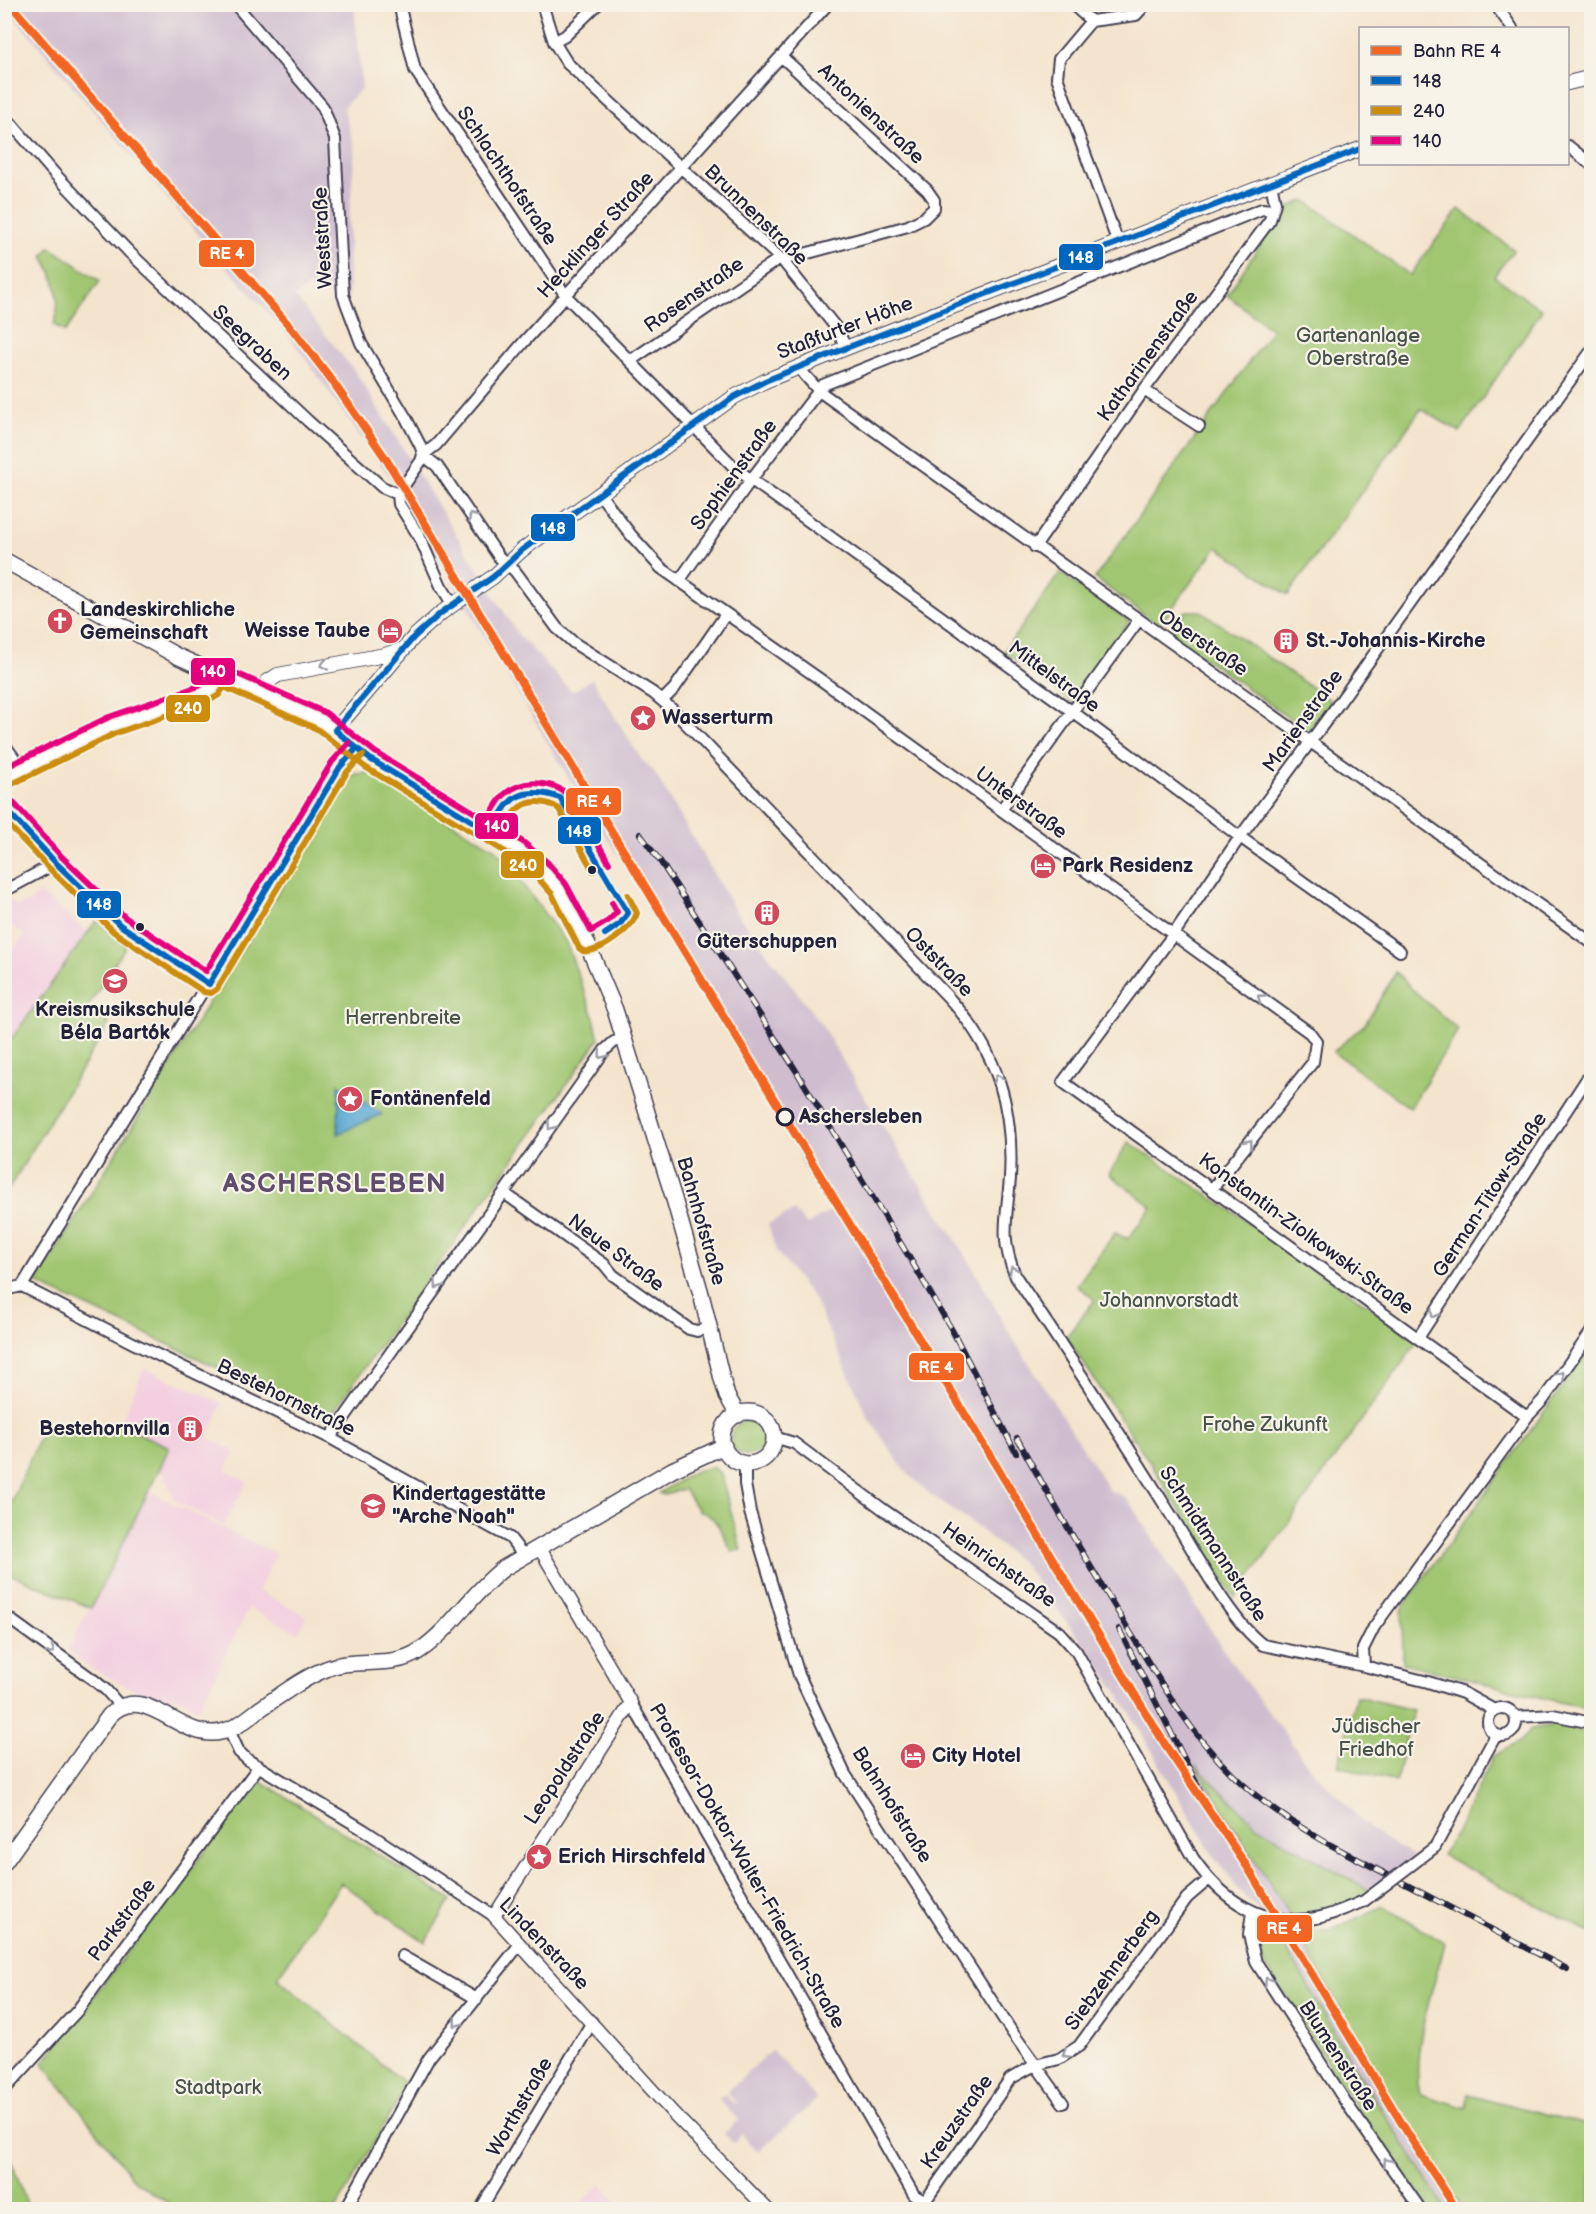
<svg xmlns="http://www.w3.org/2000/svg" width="1596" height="2214" font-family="'Balsamiq Sans',sans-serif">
	<rect width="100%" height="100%" fill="#f7f3e8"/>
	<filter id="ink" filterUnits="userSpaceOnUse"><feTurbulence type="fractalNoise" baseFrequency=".0167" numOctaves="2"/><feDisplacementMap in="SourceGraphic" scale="12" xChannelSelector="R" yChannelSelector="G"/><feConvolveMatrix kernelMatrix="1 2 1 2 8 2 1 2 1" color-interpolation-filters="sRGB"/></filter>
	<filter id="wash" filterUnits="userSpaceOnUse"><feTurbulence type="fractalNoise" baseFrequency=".008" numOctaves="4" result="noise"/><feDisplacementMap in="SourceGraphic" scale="24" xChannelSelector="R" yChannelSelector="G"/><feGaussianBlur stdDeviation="1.35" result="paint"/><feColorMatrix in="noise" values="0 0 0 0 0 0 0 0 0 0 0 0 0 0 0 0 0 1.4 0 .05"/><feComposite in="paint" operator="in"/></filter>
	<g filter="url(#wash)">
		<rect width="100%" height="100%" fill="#f4e4cd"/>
		<path fill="#f3cfe0" d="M39 892 88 932 5 1048V961L24 935 5 921V905L8 900 16 905 30 903Z
			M144 1368 222 1403 208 1438 235 1451 226 1471 247 1482 224 1526 176 1501 160 1468 168 1447 120 1425Z
			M148 1491 276 1554 258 1591 307 1616 298 1633 249 1608 198 1709 174 1696 167 1707 87 1666 68 1650Z
			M602 2184 623 2209H573Z"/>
		<path fill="#cfbdcf" d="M4 5H354L362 88 343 107 355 148 349 219V300L307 287 295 297 356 373 517 633 572 692 592 679 641 759 653 770 738 915 821 1024 862 1093 969 1261 1007 1329 1110 1491 1126 1497 1232 1663 1311 1769 1369 1828 1419 1861 1375 1893 1305 1854 1256 1825 1197 1767 1293 1920 1300 1938 1398 2112 1463 2209H1446L1439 2200 1363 2081 1267 1916 1244 1897 1212 1854 1114 1686 1073 1630 1022 1563 973 1524 931 1495 904 1470 868 1417 814 1299 776 1251 768 1224 794 1211 807 1225 830 1211 801 1162 795 1139 673 936 584 804 390 477 286 332 220 260Z
			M772 2050 817 2099 758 2152 742 2134 733 2143 724 2133 738 2120 719 2099 725 2094 734 2104 736 2102 727 2092Z"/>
		<path fill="#a0c671" stroke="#617456" stroke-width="1.5" d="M1305 200 1410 275 1459 209 1514 250 1494 276 1542 310 1460 432 1421 409 1288 595 1217 547 1159 626 1095 578 1272 330 1227 295 1283 210Z
			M50 247 100 281 65 332 54 325C62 300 56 278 43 256Z
			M1060 573 1129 621 1075 705 1004 651Z
			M1186 611H1201L1334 703 1312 734 1169 633Z
			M368 772 497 850 566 942 594 1018 599 1039 328 1419 36 1283 217 989 352 775Z
			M96 921 127 944 86 1010 109 1023 5 1195V1048Z
			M1396 972 1411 988 1458 1030 1410 1108 1333 1052 1365 1024Z
			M1129 1142 1294 1253 1418 1341 1235 1598 1147 1458 1066 1337 1095 1300 1077 1285 1115 1233 1128 1239 1152 1207 1109 1174Z
			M1591 1347V1710L1403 1663 1402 1608Z
			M731 1438a17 17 0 1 1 34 0a17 17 0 1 1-34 0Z
			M120 1425 169 1447 160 1468 91 1608 5 1572V1517L42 1431Z
			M713 1467 721 1474 741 1550 732 1552C725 1539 716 1512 699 1512L684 1489 664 1495 659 1493 695 1471Z
			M1356 1696 1413 1710 1396 1781 1338 1766Z
			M1557 1725 1591 1733V1933L1442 1855 1458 1830 1493 1756 1518 1743 1531 1729Z
			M1195 1765 1256 1825 1305 1854 1375 1893 1364 1901 1293 1920Z
			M259 1780 451 1900 425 1942 341 1883 277 1978 407 2085 336 2209H177L136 2182 43 2063Z
			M1383 1906 1445 1943C1434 1986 1410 2051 1420 2094L1466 2108 1468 2094 1591 2126V2209H1463L1398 2112 1297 1931H1329Z
			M1259 1925 1275 1929 1363 2081 1446 2209H1422L1262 1960 1256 1929Z
			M4 2144H5L29 2209H5Z"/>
		<path fill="#56a7d1" stroke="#3c6486" stroke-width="1.5" d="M339 1084 382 1114 338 1134Z"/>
	</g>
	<g filter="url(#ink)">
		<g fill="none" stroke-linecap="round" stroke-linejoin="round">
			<defs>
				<path id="minor" d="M235 4 323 107 335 139 343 295 361 343 406 418 421 447 423 455 437 466 499 557 515 571 557 628 574 643 653 693 673 710 948 997C997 1050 1014 1107 1010 1178 1007 1218 999 1238 1016 1277 1069 1355 1121 1435 1171 1515 1194 1551 1230 1621 1263 1645L1364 1666 1428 1682 1463 1693 1494 1710
					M399 4 415 70 566 296 735 468 1073 712 1240 837 1400 951
					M542 4 554 42 567 63 782 260 837 329 846 348
					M1072 4 1091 21 1136 15 1146 4
					M1495 4 1512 28
					M1091 21 1059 59 1057 77 1118 243
					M554 42 565 36 598 4
					M781 56 927 190 934 200V208L924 218 908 226 782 260
					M4 115 54 173 130 253 308 421 382 487 398 494
					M1568 146 1592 165
					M630 361 780 258
					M800 366 804 374 819 391 1592 943
					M1144 390 1199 426
					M599 493 631 535 661 568 821 680 1310 1033 1316 1041 1313 1062 1212 1189
					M398 494 421 461 423 455 436 445 522 344 828 4
					M398 494 399 504 420 538 441 586 453 605
					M1035 547 1144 390 1270 220 1275 203 1271 183
					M679 581 750 481 823 385 1262 209 1273 210
					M663 700 674 689 726 614
					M4 744 22 769
					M4 778 113 725 203 694 213 688 220 676
					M4 806 56 863 120 925 209 984
					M1001 810 1138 621
					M4 893 8 889 56 863
					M504 1193 604 1264 613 1275 689 1329 697 1331 710 1328
					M22 1286 340 767 356 749
					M22 1286 135 1344 330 1438 510 1538 524 1556
					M4 1290 22 1286
					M1418 1338 1592 1071
					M1527 1417 1063 1082 1173 935 1240 837 1339 703 1592 350
					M774 1437 794 1443 884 1510 1059 1632 1076 1651 1193 1858C1222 1900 1263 1928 1316 1918 1332 1915 1349 1907 1364 1901
					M330 1438 605 1050 614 1042 625 1038
					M745 1464V1484L750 1512 799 1675 845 1774 1012 2032 1063 2103
					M4 1615 95 1681 106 1690 120 1706
					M1364 1666 1363 1649 1374 1627 1527 1417 1543 1400 1592 1331
					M631 1703 914 2195 924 2201
					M1488 1722a14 14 0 1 1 28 0a14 14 0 1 1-28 0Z
					M1515 1717 1553 1715 1592 1723
					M229 1730 239 1752 248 1760 364 1830 494 1916
					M1435 1847 1496 1735
					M1252 1912 1249 1935 1256 1962 1345 2101 1421 2210
					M402 1956 477 1999
					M5 2089 77 2011 259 1766
					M345 2210 429 2058 520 1944
					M480 2210 592 2022
					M919 2210 1010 2079 1035 2065 1059 2059 1079 2046 1187 1898 1208 1880"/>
				<path id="tertiary" d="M539 1547 631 1703 494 1916 674 2114 768 2210"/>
				<path id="secondary" d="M1568 83 1592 77
					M261 694 267 682 278 675 385 655 400 650
					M335 730 414 637 441 613 493 577 522 550 734 397 765 381 846 348 1360 149"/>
				<path id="primary" d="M4 560 177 656 322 721 370 759 517 849 551 879 566 900 578 922 615 1010 674 1199 701 1294 722 1379 727 1396 738 1415
					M722 1438a26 26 0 1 1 52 0a26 26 0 1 1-52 0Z
					M4 1863 109 1716C144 1679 180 1742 221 1732 236 1729 248 1718 260 1709 281 1695 303 1678 326 1669 356 1656 391 1670 419 1651 452 1629 472 1592 504 1568L672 1470 724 1446"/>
			</defs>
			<use href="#minor" stroke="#423f51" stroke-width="14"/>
			<use href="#tertiary" stroke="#423f51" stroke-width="15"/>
			<use href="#secondary" stroke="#423f51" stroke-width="16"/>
			<use href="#primary" stroke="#423f51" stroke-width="18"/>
			<use href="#minor" stroke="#fff" stroke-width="10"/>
			<use href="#tertiary" stroke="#fff" stroke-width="12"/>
			<use href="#secondary" stroke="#fff" stroke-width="14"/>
			<use href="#primary" stroke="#fff" stroke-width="15"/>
			<defs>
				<path id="rail" d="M640 834 660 861 795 1069 909 1257 952 1330 1016 1453
					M1017 1438C1051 1500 1087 1561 1124 1622 1156 1675 1187 1730 1232 1774 1260 1802 1293 1823 1327 1843L1567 1969
					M1119 1629 1200 1790"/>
			</defs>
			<use href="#rail" stroke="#22223b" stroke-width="6"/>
			<use href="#rail" stroke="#f7f3e8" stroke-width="4" stroke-dasharray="11" stroke-linecap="butt"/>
			<defs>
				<path id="minor-bridge" d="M1364 1901 1435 1847"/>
			</defs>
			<use href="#minor-bridge" stroke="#423f51" stroke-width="14" stroke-linecap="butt"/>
			<use href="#minor-bridge" stroke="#fff" stroke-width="10"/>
			<defs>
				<path id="bus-1" d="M335 730 414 637 441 613 493 577 522 550 734 397 765 381 846 348 1360 149
					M335 730 370 759 490 832
					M4 807 56 863 120 925 209 984
					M490 832C497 823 501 811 509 803 521 789 545 792 560 798L628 913 620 924 605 934
					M209 984 340 767 356 749"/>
				<path id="bus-2" d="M8 786 116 733 207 702 219 695 224 687 317 729 365 767 512 856 535 875 552 894 579 948 583 951C599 954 632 929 637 913L628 895
					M4 820 50 869 114 932 204 992 211 993 217 989 347 772 363 755
					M497 838C509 822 514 802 537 802 545 802 552 804 559 809L593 871"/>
				<path id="bus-3" d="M4 768 109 717 199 686 206 681 215 669 222 667 326 713 375 752 523 842 547 862 566 884 591 931 608 921 617 912 612 903
					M11 800 62 857 126 918 206 971 332 762 349 743
					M483 826C491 816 495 804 504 795 523 777 556 781 573 799L609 863"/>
			</defs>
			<use href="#bus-1" stroke="#f7f3e8" stroke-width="10"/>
			<use href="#bus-2" stroke="#f7f3e8" stroke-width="10"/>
			<use href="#bus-3" stroke="#f7f3e8" stroke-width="10"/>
			<use href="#bus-1" stroke="#0065bd" stroke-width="6"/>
			<use href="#bus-2" stroke="#cc8c0c" stroke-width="6"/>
			<use href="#bus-3" stroke="#e5007d" stroke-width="6"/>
			<defs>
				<path id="rail-1" d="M10 4 293 330 331 379 386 459 1169 1751 1248 1868 1410 2137 1457 2210"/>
			</defs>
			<use href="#rail-1" stroke="#f7f3e8" stroke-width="12"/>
			<use href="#rail-1" stroke="#f26522" stroke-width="8"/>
		</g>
		<defs><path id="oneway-chevron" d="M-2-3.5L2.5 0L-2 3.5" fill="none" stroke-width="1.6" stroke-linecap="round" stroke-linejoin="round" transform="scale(1.5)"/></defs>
		<g stroke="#9c9ca7">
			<use href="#oneway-chevron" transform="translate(472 517) rotate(-125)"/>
			<use href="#oneway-chevron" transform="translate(324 665) rotate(169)"/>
			<use href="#oneway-chevron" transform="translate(1261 998) rotate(-144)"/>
			<use href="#oneway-chevron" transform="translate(602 1055) rotate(129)"/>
			<use href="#oneway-chevron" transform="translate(998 1078) rotate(-108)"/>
			<use href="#oneway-chevron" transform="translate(551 1126) rotate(125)"/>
			<use href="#oneway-chevron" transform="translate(1249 1143) rotate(-51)"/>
			<use href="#oneway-chevron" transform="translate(1013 1270) rotate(-115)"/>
			<use href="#oneway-chevron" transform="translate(438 1285) rotate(125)"/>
			<use href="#oneway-chevron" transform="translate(1434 1314) rotate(123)"/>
			<use href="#oneway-chevron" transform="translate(1561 1375) rotate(-55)"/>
			<use href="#oneway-chevron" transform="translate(51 1650) rotate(36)"/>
			<use href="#oneway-chevron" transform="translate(1268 1981) rotate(-123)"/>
			<use href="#oneway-chevron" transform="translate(457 2023) rotate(129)"/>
			<use href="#oneway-chevron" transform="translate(1066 2054) rotate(148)"/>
			<use href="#oneway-chevron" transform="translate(1387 2162) rotate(-125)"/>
		</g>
	</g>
	<defs>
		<symbol id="church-disc" viewBox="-11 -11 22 22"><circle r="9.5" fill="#d1495b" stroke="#f7f3e8"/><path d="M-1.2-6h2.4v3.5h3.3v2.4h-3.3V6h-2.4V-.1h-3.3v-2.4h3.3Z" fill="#fff"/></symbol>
		<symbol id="hotel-disc" viewBox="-11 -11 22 22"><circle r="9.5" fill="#d1495b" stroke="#f7f3e8"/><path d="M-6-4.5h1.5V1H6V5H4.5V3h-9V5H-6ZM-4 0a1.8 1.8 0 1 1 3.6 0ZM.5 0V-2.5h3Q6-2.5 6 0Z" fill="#fff"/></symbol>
		<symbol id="building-disc" viewBox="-11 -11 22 22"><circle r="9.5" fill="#d1495b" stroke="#f7f3e8"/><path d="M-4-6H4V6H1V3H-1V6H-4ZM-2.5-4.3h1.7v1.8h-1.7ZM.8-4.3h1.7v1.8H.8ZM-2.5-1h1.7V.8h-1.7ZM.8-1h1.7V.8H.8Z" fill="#fff"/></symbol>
		<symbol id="sight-disc" viewBox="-11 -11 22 22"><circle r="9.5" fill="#d1495b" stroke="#f7f3e8"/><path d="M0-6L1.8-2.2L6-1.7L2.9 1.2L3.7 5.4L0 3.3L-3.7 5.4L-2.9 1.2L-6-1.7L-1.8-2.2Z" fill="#fff"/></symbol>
		<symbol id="school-disc" viewBox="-11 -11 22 22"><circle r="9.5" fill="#d1495b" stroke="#f7f3e8"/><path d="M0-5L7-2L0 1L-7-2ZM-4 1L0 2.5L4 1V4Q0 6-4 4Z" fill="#fff"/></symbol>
	</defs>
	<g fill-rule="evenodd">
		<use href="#church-disc" x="45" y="606" width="30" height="30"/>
		<use href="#hotel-disc" x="375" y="616" width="30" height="30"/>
		<use href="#building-disc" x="1271" y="626" width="30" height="30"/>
		<use href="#sight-disc" x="628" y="703" width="30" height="30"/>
		<use href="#hotel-disc" x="1028" y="851" width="30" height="30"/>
		<use href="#building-disc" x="752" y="898" width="30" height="30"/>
		<use href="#school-disc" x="100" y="966" width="30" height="30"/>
		<use href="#sight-disc" x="335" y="1084" width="30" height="30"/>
		<use href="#building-disc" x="175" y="1414" width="30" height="30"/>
		<use href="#school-disc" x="358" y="1491" width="30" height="30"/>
		<use href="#hotel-disc" x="898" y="1741" width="30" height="30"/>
		<use href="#sight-disc" x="524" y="1842" width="30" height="30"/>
	</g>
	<g fill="#22223b" stroke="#f7f3e8" stroke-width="2">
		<circle cx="592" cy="870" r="5"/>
		<circle cx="140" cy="927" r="5"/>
	</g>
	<circle fill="#f7f3e8" stroke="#22223b" stroke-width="3" cx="785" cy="1117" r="8"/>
	<g text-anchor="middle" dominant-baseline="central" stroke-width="4.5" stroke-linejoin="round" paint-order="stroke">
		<g font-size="20" fill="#22223b" stroke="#f7f3e8">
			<text transform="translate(871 114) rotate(43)">Antonienstraße</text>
			<text transform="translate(507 176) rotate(56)">Schlachthofstraße</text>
			<text transform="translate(756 215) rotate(44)">Brunnenstraße</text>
			<text transform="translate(596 235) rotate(-48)">Hecklinger Straße</text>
			<text transform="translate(323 238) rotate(-93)">Weststraße</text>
			<text transform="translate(694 295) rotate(-35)">Rosenstraße</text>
			<text transform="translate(845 328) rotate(-21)">Staßfurter Höhe</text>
			<text transform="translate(252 343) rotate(43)">Seegraben</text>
			<text transform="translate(1148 356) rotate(-54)">Katharinenstraße</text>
			<text transform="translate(734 475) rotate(-54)">Sophienstraße</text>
			<text transform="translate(1203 643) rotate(34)">Oberstraße</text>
			<text transform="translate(1054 677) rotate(36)">Mittelstraße</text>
			<text transform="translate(1303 721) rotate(-54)">Marienstraße</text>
			<text transform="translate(1021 803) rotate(36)">Unterstraße</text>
			<text transform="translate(939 962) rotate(46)">Oststraße</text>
			<text transform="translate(1490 1195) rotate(-57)">German-Titow-Straße</text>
			<text transform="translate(701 1221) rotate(74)">Bahnhofstraße</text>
			<text transform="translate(1306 1234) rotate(36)">Konstantin-Ziolkowski-Straße</text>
			<text transform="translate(616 1253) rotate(37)">Neue Straße</text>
			<text transform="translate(286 1398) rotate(26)">Bestehornstraße</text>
			<text transform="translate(1213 1544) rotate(57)">Schmidtmannstraße</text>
			<text transform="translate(999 1565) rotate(35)">Heinrichstraße</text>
			<text transform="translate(565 1768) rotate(-57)">Leopoldstraße</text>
			<text transform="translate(892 1805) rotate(58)">Bahnhofstraße</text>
			<text transform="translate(747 1866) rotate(60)">Professor-Doktor-Walter-Friedrich-Straße</text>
			<text transform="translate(122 1920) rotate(-53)">Parkstraße</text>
			<text transform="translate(544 1944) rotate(46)">Lindenstraße</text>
			<text transform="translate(1112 1970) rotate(-54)">Siebzehnerberg</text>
			<text transform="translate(1338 2056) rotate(57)">Blumenstraße</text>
			<text transform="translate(520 2107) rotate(-60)">Worthstraße</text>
			<text transform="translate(957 2122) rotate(-55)">Kreuzstraße</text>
		</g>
		<g font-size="20" fill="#48534b" stroke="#f7f3e8">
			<text x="1358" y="336">Gartenanlage<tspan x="1358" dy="23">Oberstraße</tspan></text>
			<text x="403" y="1018">Herrenbreite</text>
			<text x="1169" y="1301">Johannvorstadt</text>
			<text x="1265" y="1425">Frohe Zukunft</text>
			<text x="1376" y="1727">Jüdischer<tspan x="1376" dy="23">Friedhof</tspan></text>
			<text x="218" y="2088">Stadtpark</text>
		</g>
		<g font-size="20" font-weight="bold" fill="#22223b" stroke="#f7f3e8" text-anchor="start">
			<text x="80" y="610">Landeskirchliche<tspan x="80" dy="23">Gemeinschaft</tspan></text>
			<text x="370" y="631" text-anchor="end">Weisse Taube</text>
			<text x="1306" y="641">St.-Johannis-Kirche</text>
			<text x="662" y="718">Wasserturm</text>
			<text x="1062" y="866">Park Residenz</text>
			<text x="767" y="942" text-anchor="middle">Güterschuppen</text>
			<text x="115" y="1010" text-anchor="middle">Kreismusikschule<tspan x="115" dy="23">Béla Bartók</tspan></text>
			<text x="370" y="1099">Fontänenfeld</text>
			<text x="170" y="1429" text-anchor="end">Bestehornvilla</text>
			<text x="392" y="1494">Kindertagestätte<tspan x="392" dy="23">"Arche Noah"</tspan></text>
			<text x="932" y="1756">City Hotel</text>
			<text x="558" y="1857">Erich Hirschfeld</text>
		</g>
		<g font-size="20" font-weight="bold" fill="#22223b" stroke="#f7f3e8" text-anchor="start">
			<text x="799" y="1117">Aschersleben</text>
		</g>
		<g font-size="26" font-weight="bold" letter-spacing="1.5" fill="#5e4c6d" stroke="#f7f3e8">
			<text x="335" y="1184">ASCHERSLEBEN</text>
		</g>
	</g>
	<g stroke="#f7f3e8" stroke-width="2">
		<rect x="198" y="239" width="57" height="29" rx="6" fill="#f26522"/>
		<rect x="1058" y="243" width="46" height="28" rx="6" fill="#0065bd"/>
		<rect x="530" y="513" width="46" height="29" rx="6" fill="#0065bd"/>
		<rect x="190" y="657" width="46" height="29" rx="6" fill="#e5007d"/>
		<rect x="165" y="694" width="46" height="29" rx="6" fill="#cc8c0c"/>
		<rect x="565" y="787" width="57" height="29" rx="6" fill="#f26522"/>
		<rect x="474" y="812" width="45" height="28" rx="6" fill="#e5007d"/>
		<rect x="557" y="816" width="45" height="29" rx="6" fill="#0065bd"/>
		<rect x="500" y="850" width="45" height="29" rx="6" fill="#cc8c0c"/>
		<rect x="76" y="890" width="46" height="29" rx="6" fill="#0065bd"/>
		<rect x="908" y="1352" width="57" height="29" rx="6" fill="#f26522"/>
		<rect x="1256" y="1914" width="57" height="29" rx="6" fill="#f26522"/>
	</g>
	<g font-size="16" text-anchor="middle" font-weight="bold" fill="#fff">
		<text x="227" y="259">RE 4</text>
		<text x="1081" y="263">148</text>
		<text x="553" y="534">148</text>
		<text x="213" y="677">140</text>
		<text x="188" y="714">240</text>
		<text x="594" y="807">RE 4</text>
		<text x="497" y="832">140</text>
		<text x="579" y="837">148</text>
		<text x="523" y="871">240</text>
		<text x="99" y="910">148</text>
		<text x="936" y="1373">RE 4</text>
		<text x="1284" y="1934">RE 4</text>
	</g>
	<rect width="1596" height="2214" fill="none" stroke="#f7f3e8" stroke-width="24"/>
	<rect x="1359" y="27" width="210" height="138" fill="#f7f3e8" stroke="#a29fa3" stroke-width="1.5"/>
	<rect x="1371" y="46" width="30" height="9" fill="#f26522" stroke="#a29fa3" stroke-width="1.5"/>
	<text x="1413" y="57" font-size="18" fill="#22223b">Bahn RE 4</text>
	<rect x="1371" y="76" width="30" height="9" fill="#0065bd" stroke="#a29fa3" stroke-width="1.5"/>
	<text x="1413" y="87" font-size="18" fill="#22223b">148</text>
	<rect x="1371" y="106" width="30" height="9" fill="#cc8c0c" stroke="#a29fa3" stroke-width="1.5"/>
	<text x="1413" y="117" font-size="18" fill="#22223b">240</text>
	<rect x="1371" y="136" width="30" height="9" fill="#e5007d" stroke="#a29fa3" stroke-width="1.5"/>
	<text x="1413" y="147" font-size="18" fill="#22223b">140</text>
</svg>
